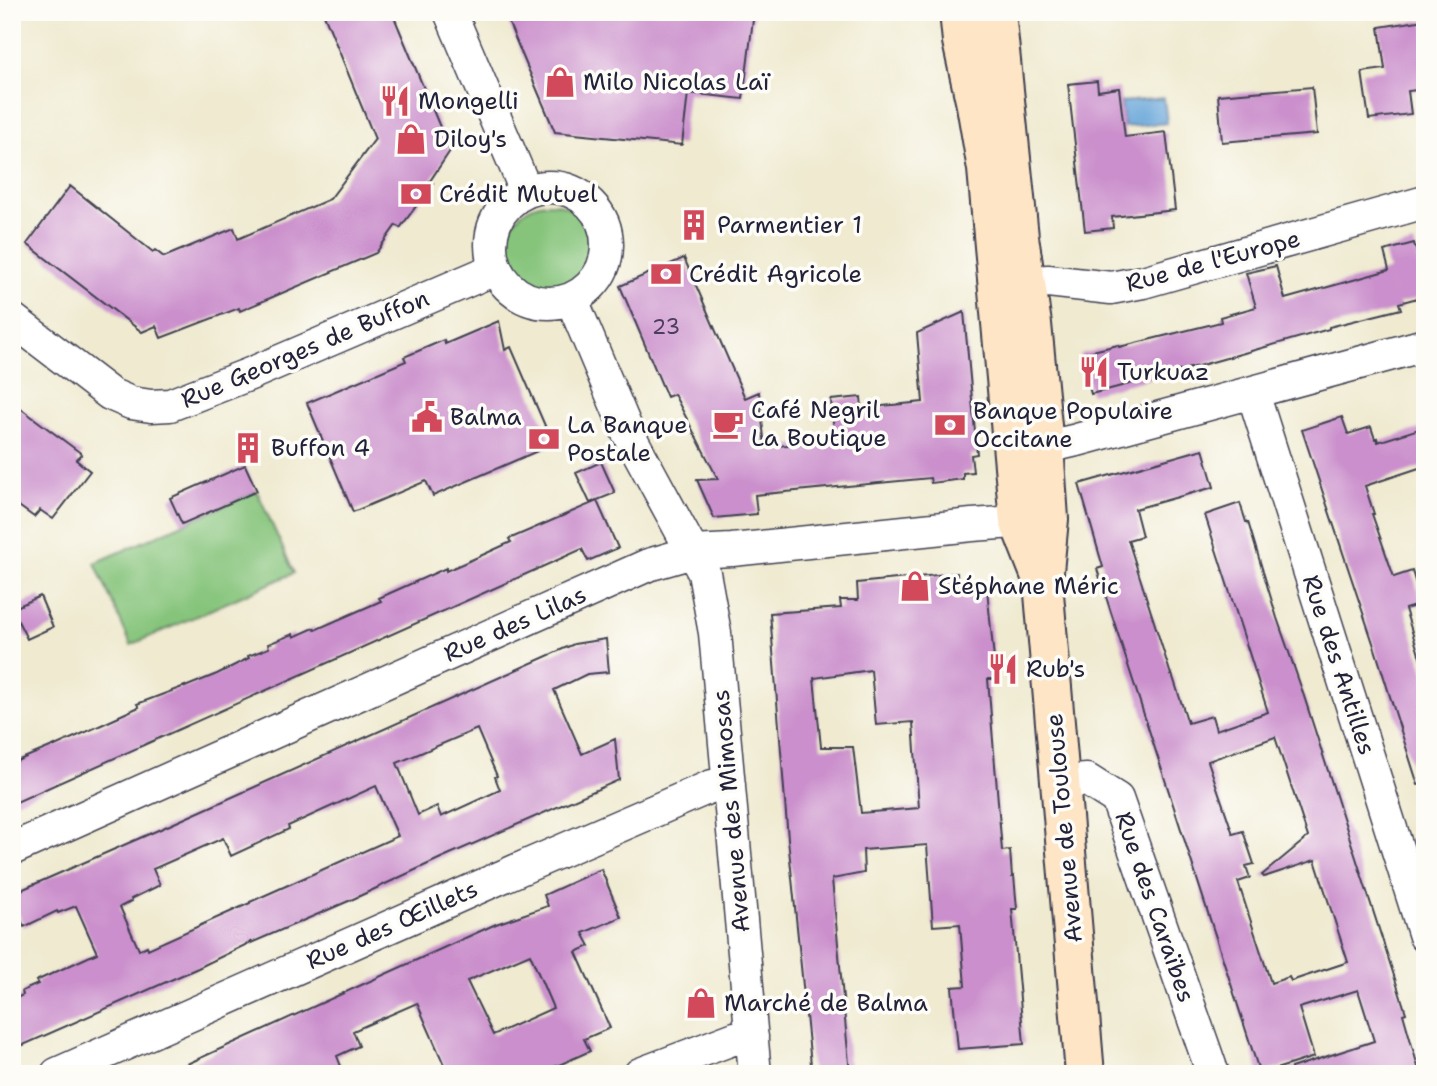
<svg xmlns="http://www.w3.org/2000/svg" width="1437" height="1086" font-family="'Shantell Sans',sans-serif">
	<rect width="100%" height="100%" fill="#fdfcf7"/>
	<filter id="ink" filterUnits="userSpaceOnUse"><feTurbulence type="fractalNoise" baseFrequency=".0143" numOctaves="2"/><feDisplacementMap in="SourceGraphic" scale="14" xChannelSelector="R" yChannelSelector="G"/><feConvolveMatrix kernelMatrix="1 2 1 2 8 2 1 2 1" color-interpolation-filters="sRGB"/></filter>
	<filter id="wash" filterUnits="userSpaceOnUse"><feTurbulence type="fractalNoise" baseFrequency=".00686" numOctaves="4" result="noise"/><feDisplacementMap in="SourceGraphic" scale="28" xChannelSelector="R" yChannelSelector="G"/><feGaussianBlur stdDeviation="1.57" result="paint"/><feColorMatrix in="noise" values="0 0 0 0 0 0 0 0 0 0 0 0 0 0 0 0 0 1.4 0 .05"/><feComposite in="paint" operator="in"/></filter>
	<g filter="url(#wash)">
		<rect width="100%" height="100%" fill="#efead0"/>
		<path fill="#86c47b" stroke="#54735b" stroke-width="2" d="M507 245a42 42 0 1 1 84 0a42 42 0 1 1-84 0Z
			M257 491 294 573 131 645 95 563Z"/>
		<path fill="#66a5d9" stroke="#44648a" stroke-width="2" d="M1164 98 1167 123 1124 127 1121 102Z"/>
		<g id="blocks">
			<path fill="#ca8fcc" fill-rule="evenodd" d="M323 12H392L450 151 430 181 433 183 400 228 396 225 376 253 240 311 239 308 161 338 156 326 142 332 27 244 70 186 153 252 155 250 164 257 234 228 238 239 330 199 375 139Z
				M504 12H754L743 99 688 93 682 145 555 132Z
				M1425 20V89L1408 91 1411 114 1369 119 1362 72 1385 69 1379 27Z
				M1097 81 1098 91 1119 88 1125 137 1166 132 1175 210 1112 217 1113 228 1085 231 1068 84Z
				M1312 87 1317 134 1222 142 1218 95Z
				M1414 243 1419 261 1425 260V296L1399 303 1401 309 1329 327V329L1198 366 1091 394 1080 354 1118 345 1119 347 1221 322 1220 317 1256 307 1246 273 1276 266 1285 299 1389 270 1384 251Z
				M684 258 745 398 759 392 765 447 835 441 831 400 861 397 862 408 923 402 917 333 964 312 977 454 971 455 973 472 963 473V479L931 483 930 478 755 495 757 514 714 518 697 480 718 479 674 394 667 397 620 286Z
				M499 321 505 350 511 347 549 435V446L433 496 426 481 353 512 307 403 406 361 404 357 444 340 445 344Z
				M12 402 82 454 76 460 90 471 53 519 40 510 34 517 12 501Z
				M1342 417 1348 434 1371 427 1375 439 1377 438 1378 442 1425 427V466L1365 486 1374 514H1372L1394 577 1412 571 1422 604 1405 609 1425 674V784L1418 785 1376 652 1302 430Z
				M1203 449 1214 487 1135 509 1142 536 1128 540 1171 675 1172 674 1188 723 1212 716 1216 730 1268 712 1205 515 1240 503 1246 522H1248L1277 618 1301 687 1406 1013 1403 1014 1420 1074H1292L1291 1068 1374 1041 1358 990 1299 1008 1314 1057 1260 1074 1097 569 1103 567 1079 484ZM1275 737 1308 837 1262 875 1264 877 1315 860 1348 962 1291 981 1289 977 1271 983 1238 882 1250 878 1246 866 1254 864 1243 831 1233 834 1208 761Z
				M601 462 615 493 590 503 576 473Z
				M245 465 257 491 182 524 170 498Z
				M597 501 618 548 588 561 582 549 12 804V763L55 745V746L119 717V716L139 707 137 704 185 686V687L217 674 249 658 248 656 269 648 268 644 293 634 294 637 314 628 315 630 349 615 381 601 379 598 446 568V571L478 557 511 542 509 539Z
				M957 573 958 591 987 589 996 679H988L1002 851 1010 850 1012 877 1014 876 1017 909H1012L1024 1044 958 1049 952 987 965 986 960 924 933 926 927 845 863 850 864 873 832 879 850 1074H812L788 839 770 613 841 608 840 600H858L857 583ZM871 670 876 725 913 722 919 808 861 813 853 747H821L814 678Z
				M40 596 53 627 27 639 12 609Z
				M606 639 609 672 587 674 554 690 582 754 615 739 619 780 441 858 351 900 251 943V942L198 968 12 1050V1000L23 995 22 991 38 984 36 981 97 953 76 906 58 913 57 911 24 927 12 898V894L172 824 574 644ZM477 729 497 776 495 777 500 790 441 817 437 806 418 815 397 763ZM376 786 398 836 250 902V903L148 949 147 946 139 950 120 907 132 901 131 899 160 885 153 869 223 838 231 856 289 829 288 826Z
				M601 869 621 917 583 933 590 946 576 952 610 1028 584 1039 590 1051 539 1074H448L417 1003 353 1031 359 1046 337 1056 344 1074H165L496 924 548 906 544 895ZM530 954 553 1008 493 1035 467 981Z"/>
		</g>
	</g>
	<g filter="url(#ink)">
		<use href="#blocks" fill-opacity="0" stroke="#414051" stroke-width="2"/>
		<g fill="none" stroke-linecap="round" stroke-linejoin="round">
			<defs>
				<path id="minor" d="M450 12 526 191
					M491 245a58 58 0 1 1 116 0a58 58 0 1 1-116 0Z
					M1002 284 1048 281 1111 288 1143 282 1425 202
					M572 300 628 433 704 573 715 633 755 1074
					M12 319 110 394 131 403 151 406 170 405 250 374 495 269
					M1253 393 1425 936
					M1019 448 1064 443 1077 440 1425 345
					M1060 782 1087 780 1117 799 1213 1074
					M12 849 648 565 693 552 732 550 972 525 1043 520
					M57 1074 531 864 712 786 729 785
					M640 1074 735 1038 752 1037"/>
				<path id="secondary" d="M959 12 962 41 976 105 987 169 1019 521 1040 574
					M996 12 1019 237 1032 324 1044 446 1049 519 1043 582 1085 1074"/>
			</defs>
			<use href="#minor" stroke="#414051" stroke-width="35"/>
			<use href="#secondary" stroke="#414051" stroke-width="42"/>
			<use href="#minor" stroke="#fff" stroke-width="32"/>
			<use href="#secondary" stroke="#fde5c5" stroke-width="38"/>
		</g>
	</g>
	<defs>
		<symbol id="shop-bare" viewBox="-9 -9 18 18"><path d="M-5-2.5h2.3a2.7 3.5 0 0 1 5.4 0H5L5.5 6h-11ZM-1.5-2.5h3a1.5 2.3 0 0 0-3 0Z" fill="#d1495b" stroke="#fdfcf7" stroke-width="2.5" paint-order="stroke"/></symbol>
		<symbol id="restaurant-bare" viewBox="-9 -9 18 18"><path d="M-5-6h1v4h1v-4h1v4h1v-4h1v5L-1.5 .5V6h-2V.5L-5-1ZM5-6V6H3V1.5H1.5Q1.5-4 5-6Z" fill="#d1495b" stroke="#fdfcf7" stroke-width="2.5" paint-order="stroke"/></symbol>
		<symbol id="bank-bare" viewBox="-9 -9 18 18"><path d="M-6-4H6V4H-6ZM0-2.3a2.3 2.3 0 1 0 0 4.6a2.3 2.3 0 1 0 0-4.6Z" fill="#d1495b" stroke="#fdfcf7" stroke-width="2.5" paint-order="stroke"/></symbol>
		<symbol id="building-bare" viewBox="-9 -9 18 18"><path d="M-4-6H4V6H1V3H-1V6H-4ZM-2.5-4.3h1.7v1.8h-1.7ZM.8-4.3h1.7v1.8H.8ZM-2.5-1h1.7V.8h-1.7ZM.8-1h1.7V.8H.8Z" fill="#d1495b" stroke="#fdfcf7" stroke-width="2.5" paint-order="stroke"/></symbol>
		<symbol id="civic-bare" viewBox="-9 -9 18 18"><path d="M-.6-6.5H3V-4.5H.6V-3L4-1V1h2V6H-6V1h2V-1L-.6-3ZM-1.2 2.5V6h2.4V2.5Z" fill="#d1495b" stroke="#fdfcf7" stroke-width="2.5" paint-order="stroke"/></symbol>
		<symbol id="cafe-bare" viewBox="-9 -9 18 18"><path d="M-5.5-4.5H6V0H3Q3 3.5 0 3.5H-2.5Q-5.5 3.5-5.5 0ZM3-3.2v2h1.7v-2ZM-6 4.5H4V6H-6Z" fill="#d1495b" stroke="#fdfcf7" stroke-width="2.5" paint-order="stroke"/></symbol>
	</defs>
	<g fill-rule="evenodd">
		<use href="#shop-bare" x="538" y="60" width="44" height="44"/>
		<use href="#restaurant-bare" x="373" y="79" width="44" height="44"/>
		<use href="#shop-bare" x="389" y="117" width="44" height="44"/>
		<use href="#bank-bare" x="394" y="172" width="44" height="44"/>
		<use href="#building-bare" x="672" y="203" width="44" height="44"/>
		<use href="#bank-bare" x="644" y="252" width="44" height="44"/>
		<use href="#restaurant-bare" x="1072" y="350" width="44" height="44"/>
		<use href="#civic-bare" x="405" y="395" width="44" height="44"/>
		<use href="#cafe-bare" x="706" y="402" width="44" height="44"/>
		<use href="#bank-bare" x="928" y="403" width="44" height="44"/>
		<use href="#bank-bare" x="522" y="417" width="44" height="44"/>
		<use href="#building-bare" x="226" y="426" width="44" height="44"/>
		<use href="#shop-bare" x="893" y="564" width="44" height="44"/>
		<use href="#restaurant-bare" x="981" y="647" width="44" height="44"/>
		<use href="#shop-bare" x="679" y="981" width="44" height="44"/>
	</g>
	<g text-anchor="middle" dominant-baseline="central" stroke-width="7" stroke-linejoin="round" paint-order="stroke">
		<g font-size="21" fill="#4c3d5f">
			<text x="666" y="327">23</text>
		</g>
		<g font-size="24" fill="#22223b" stroke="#fdfcf7" text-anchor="start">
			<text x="583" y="82">Milo Nicolas Laï</text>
			<text x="418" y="101">Mongelli</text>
			<text x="434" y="139">Diloy's</text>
			<text x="439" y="194">Crédit Mutuel</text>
			<text x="717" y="225">Parmentier 1</text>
			<text x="689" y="274">Crédit Agricole</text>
			<text x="1117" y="372">Turkuaz</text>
			<text x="751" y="410">Café Negril<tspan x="751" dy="28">La Boutique</tspan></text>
			<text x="973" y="411">Banque Populaire<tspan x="973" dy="28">Occitane</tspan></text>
			<text x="450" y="417">Balma</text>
			<text x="567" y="425">La Banque<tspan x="567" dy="28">Postale</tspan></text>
			<text x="271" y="448">Buffon 4</text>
			<text x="938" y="586">Stéphane Méric</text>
			<text x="1026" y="669">Rub's</text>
			<text x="724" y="1003">Marché de Balma</text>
		</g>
		<g font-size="24" fill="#22223b" stroke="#fdfcf7">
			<text transform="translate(1213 261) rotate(-15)">Rue de l'Europe</text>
			<text transform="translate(305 349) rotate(-23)">Rue Georges de Buffon</text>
			<text transform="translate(515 624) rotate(-24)">Rue des Lilas</text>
			<text transform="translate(1339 665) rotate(72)">Rue des Antilles</text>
			<text transform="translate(731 811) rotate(-95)">Avenue des Mimosas</text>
			<text transform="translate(1064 828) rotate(-95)">Avenue de Toulouse</text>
			<text transform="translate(1155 907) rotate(71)">Rue des Caraïbes</text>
			<text transform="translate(392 925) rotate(-24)">Rue des Œillets</text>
		</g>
	</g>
	<rect width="1437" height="1086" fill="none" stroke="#fdfcf7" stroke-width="42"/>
</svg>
